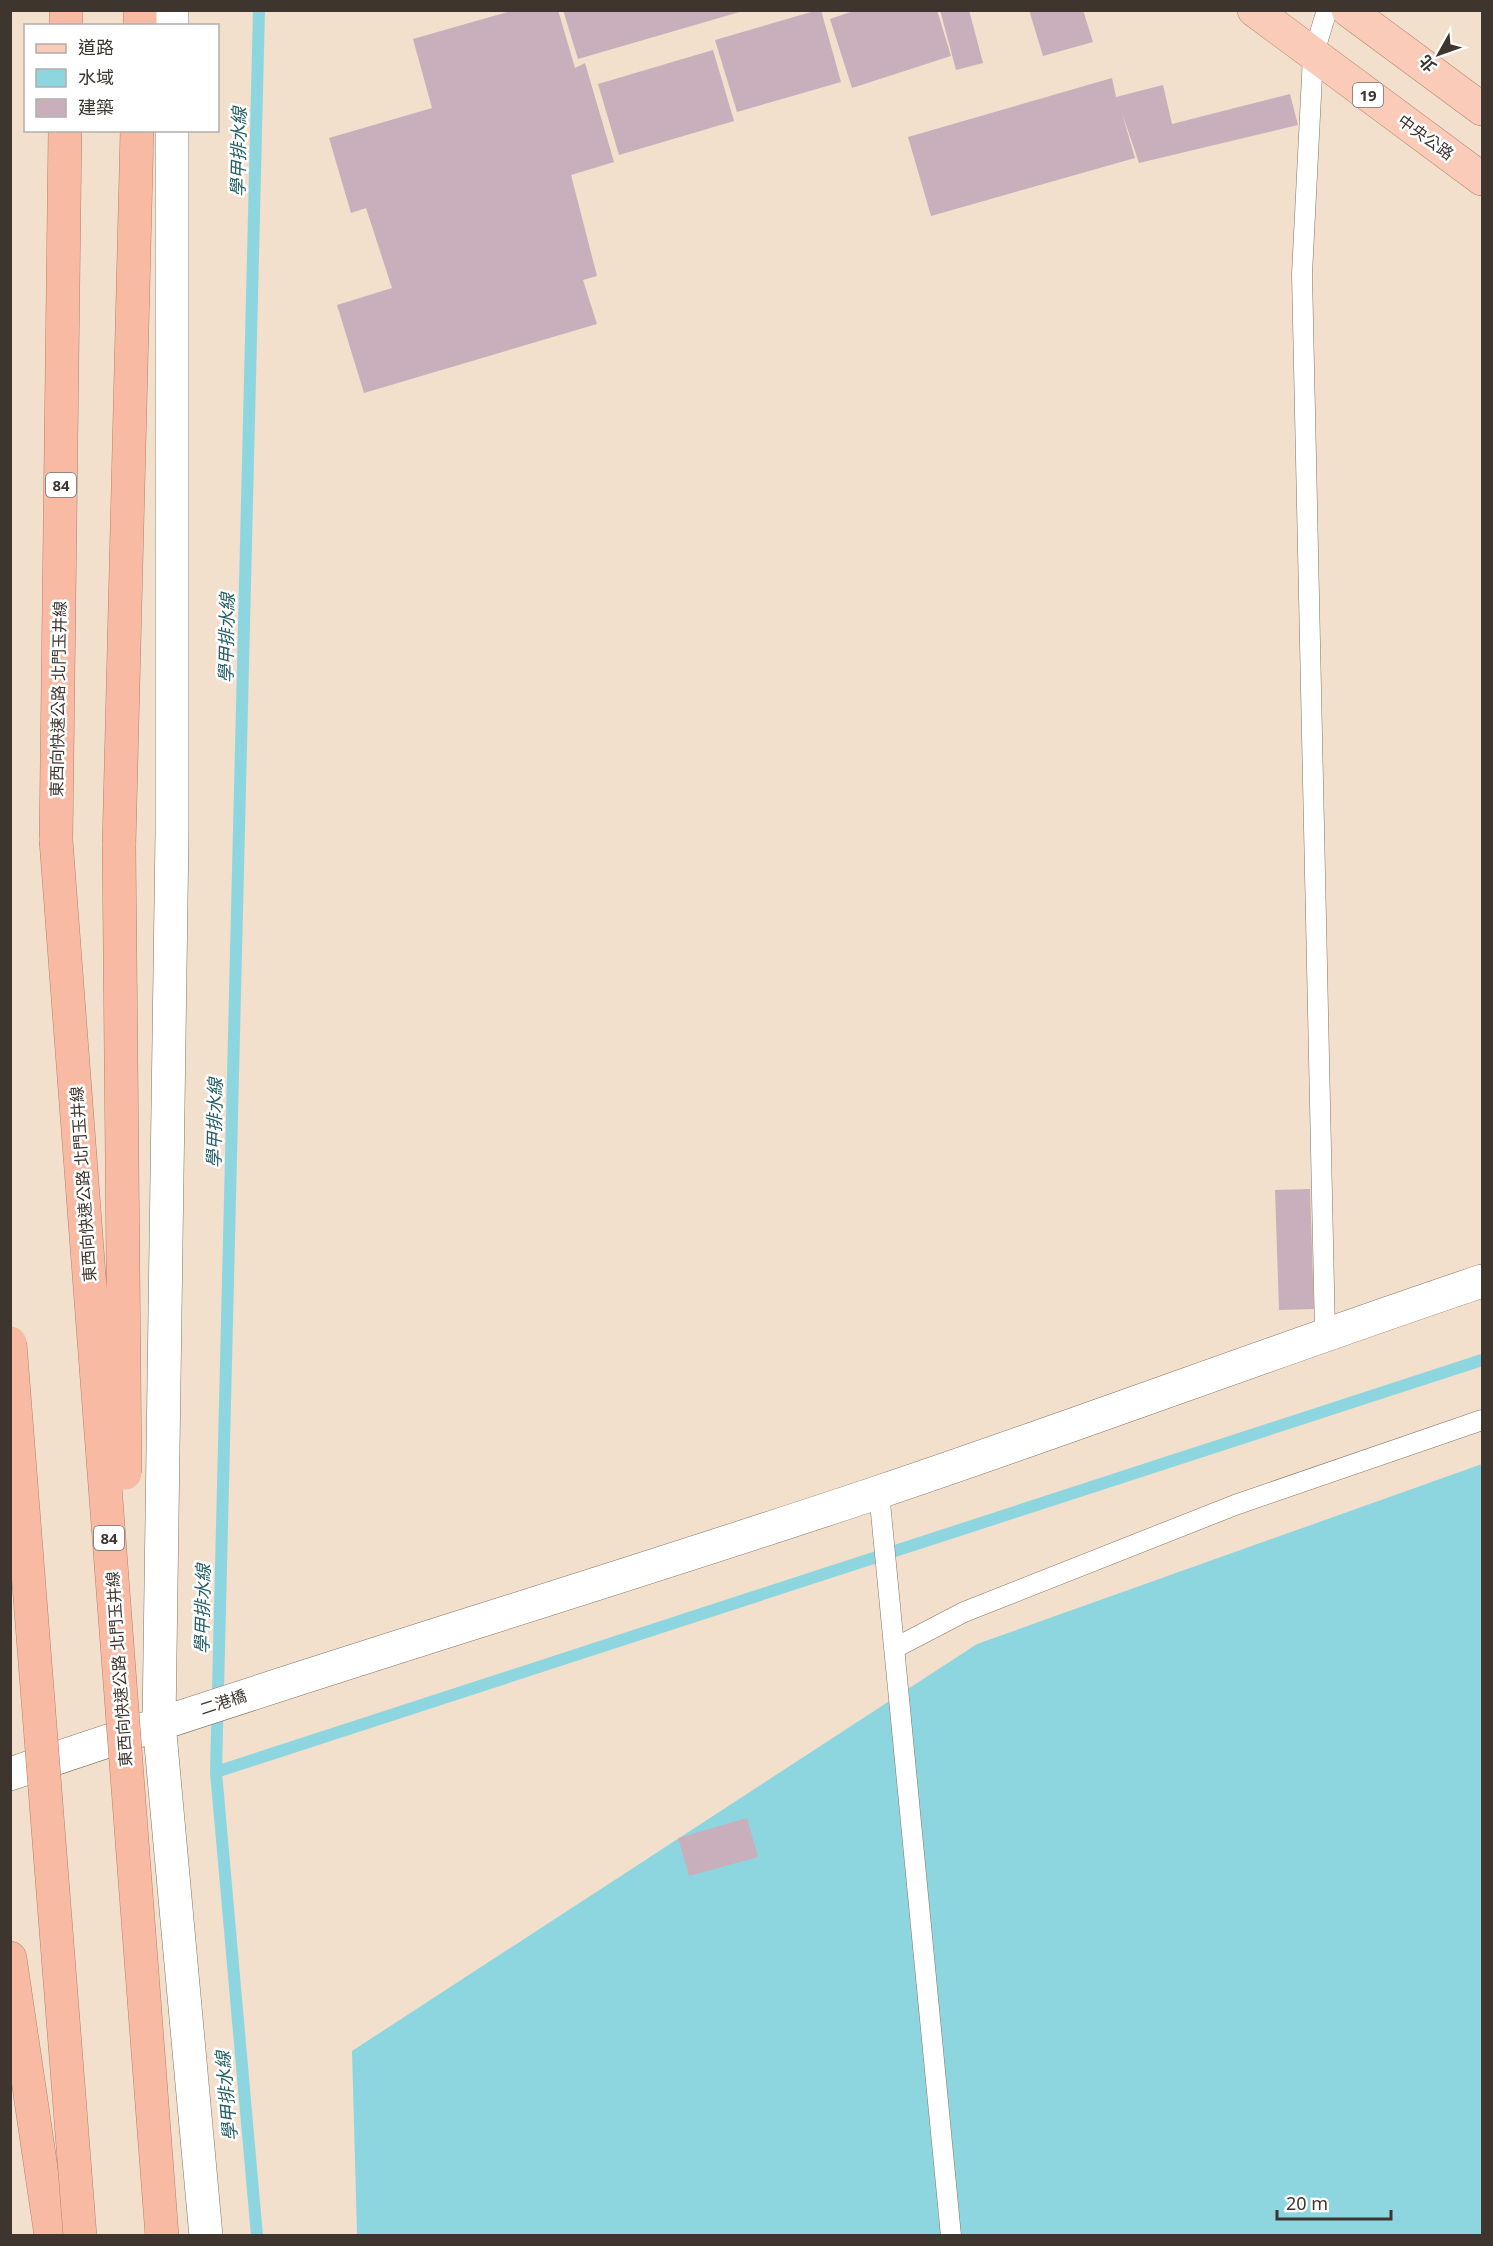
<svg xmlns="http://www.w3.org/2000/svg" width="1493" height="2246" font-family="'Noto Sans','Noto Sans TC',sans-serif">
	<rect width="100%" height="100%" fill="#f2e0cd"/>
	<path fill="#8ed6df" d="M1482 1464V2235H357L352 2051 977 1644Z"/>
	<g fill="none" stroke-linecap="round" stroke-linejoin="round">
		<path stroke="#8ed6df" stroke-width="12" d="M216 1772 1482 1360
			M257 2236 216 1772 259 10"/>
	</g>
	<path fill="#c8afbb" d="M514 10H558L575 68 585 63 614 162 571 175 597 276 583 280 597 324 364 393 337 305 392 288 366 208 351 213 329 138 432 108 413 39Z
		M563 10H743V11L578 59Z
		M818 10H821L841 82 737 112 715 40Z
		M856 10H937L951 56 852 88 830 19Z
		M940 10H969L983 63 956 70Z
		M1029 10H1083L1093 42 1043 56Z
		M713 50 734 121 619 155 598 84Z
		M1112 78 1116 97 1163 85 1172 124 1290 94 1298 125 1139 163 1122 113 1135 158 931 216 908 137Z
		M1310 1189 1314 1309 1279 1310 1275 1190Z
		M747 1818 758 1857 689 1876 678 1838Z"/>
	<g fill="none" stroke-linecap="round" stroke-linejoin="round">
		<defs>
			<path id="service" d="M1325 1334 1302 274 1313 56 1327 10
				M879 1492 951 2236
				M895 1648 964 1612 1235 1505 1482 1420"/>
			<path id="tertiary" d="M172 10V26
				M172 130V834L159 1723 206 2236
				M10 1774C298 1675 590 1589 879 1492 1081 1424 1280 1349 1482 1281"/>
			<path id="primary" d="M1254 10 1482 179
				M1348 10 1482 109"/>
			<path id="trunk" d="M66 26V10
				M140 26V10
				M56 840 65 130
				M119 846 137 130
				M10 1958 51 2236"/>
		</defs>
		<use href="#service" stroke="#847463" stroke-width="21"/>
		<use href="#tertiary" stroke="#847463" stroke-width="34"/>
		<use href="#primary" stroke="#b6806a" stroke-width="34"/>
		<use href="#trunk" stroke="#b6806a" stroke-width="34"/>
		<use href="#service" stroke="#fff" stroke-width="20"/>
		<use href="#tertiary" stroke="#fff" stroke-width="33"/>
		<use href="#primary" stroke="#facbb9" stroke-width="33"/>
		<use href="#trunk" stroke="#f8baa2" stroke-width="33"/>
		<defs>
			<path id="trunk-bridge" d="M56 840 162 2236
				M119 846 125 1473
				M10 1343 80 2236"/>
		</defs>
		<use href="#trunk-bridge" stroke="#b6806a" stroke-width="34" stroke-linecap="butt"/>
		<use href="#trunk-bridge" stroke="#f8baa2" stroke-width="33"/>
	</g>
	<g text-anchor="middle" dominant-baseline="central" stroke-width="5" stroke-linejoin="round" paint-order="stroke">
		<g fill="#fff" stroke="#77726d" stroke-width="1.5">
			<rect x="1353" y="83" width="30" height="24" rx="4.5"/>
			<rect x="46" y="473" width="30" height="24" rx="4.5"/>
			<rect x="94" y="1526" width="30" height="24" rx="4.5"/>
		</g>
		<g font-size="15" font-weight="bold" fill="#3d352e">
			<text x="1368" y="95">19</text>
			<text x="61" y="485">84</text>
			<text x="109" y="1538">84</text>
		</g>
		<g font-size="16" fill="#3d352e" stroke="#fff">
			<text transform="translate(1426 137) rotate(36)">中央公路</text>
			<text transform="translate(58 699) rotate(-89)">東西向快速公路 北門玉井線</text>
			<text transform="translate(83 1184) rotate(-94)">東西向快速公路 北門玉井線</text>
			<text transform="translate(119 1669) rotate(-94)">東西向快速公路 北門玉井線</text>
			<text transform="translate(223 1702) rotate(-18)">二港橋</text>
		</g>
		<g font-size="18" font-style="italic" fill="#235f65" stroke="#fff">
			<text transform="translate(238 152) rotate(-89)">學甲排水線</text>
			<text transform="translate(226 638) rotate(-89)">學甲排水線</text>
			<text transform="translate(214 1123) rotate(-89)">學甲排水線</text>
			<text transform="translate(202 1609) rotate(-89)">學甲排水線</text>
			<text transform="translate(226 2096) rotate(-95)">學甲排水線</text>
		</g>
	</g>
	<rect width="1493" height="2246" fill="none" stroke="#3d352e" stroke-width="24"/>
	<rect x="24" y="24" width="195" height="108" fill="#ffffff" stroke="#b1aeab" stroke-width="1.5"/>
	<rect x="36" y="44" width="30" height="9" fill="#facbb9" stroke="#b1aeab" stroke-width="1.5"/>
	<text x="78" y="54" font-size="18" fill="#3d352e">道路</text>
	<rect x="36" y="69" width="30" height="18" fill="#8ed6df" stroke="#b1aeab" stroke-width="1.5"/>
	<text x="78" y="84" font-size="18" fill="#3d352e">水域</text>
	<rect x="36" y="99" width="30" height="18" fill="#c8afbb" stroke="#b1aeab" stroke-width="1.5"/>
	<text x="78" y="114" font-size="18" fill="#3d352e">建築</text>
	<g transform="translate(1439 54) rotate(230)" stroke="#ffffff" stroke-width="4.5" paint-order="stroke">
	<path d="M0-4.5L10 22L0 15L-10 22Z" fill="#3d352e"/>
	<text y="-9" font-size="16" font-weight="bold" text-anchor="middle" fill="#3d352e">北</text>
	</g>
	<path d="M1277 2210v9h114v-9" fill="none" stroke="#3d352e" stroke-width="3"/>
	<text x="1286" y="2210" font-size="18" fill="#3d352e" stroke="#ffffff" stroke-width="4.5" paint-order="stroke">20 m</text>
</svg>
